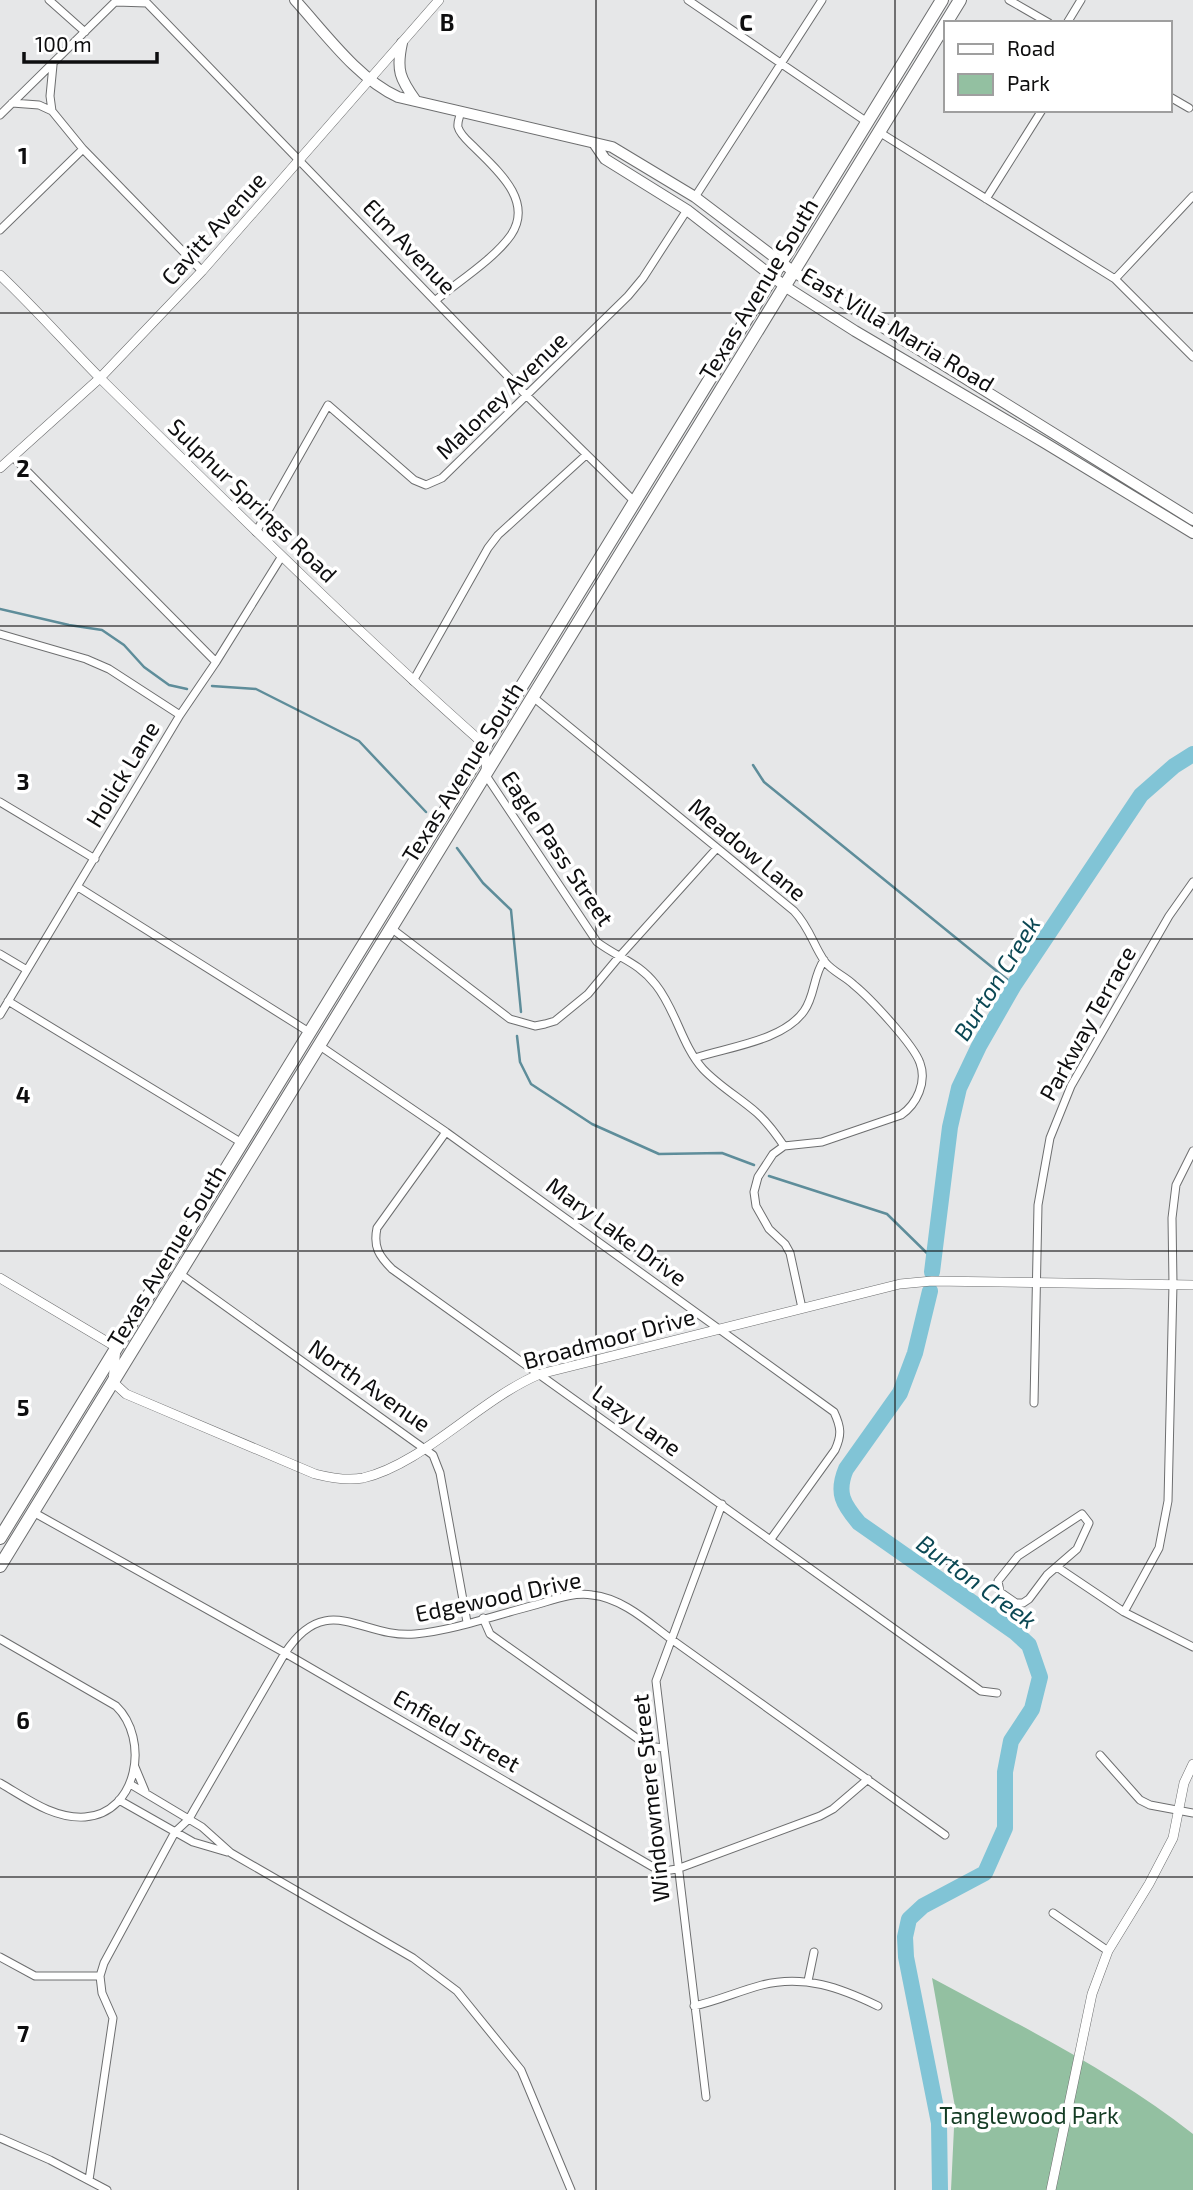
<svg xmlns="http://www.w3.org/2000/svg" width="1193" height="2190" font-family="'Exo 2',sans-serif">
	<rect width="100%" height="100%" fill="#e6e7e8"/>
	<path fill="#93c0a1" d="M932 1978C1021 2026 1113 2071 1193 2134V2190H951L955 2107Z"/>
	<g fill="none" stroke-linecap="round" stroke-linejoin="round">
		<path stroke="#5e8d9a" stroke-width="2.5" d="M0 609 69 625 102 630 124 645 144 667 169 685 187 689
			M212 686 256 689 359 741 426 812
			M753 765 764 782 1014 985
			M457 848 483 883 511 910 521 1012
			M517 1036 520 1062 531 1084 592 1124 659 1154 722 1153 754 1165
			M769 1176 887 1214 934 1260"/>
		<path stroke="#81c4d6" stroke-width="16" d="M932 1272 950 1127 959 1088 979 1046 1014 985 1141 795 1174 766 1193 754
			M930 1291 915 1353 900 1393 846 1469C836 1493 843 1504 859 1523L1016 1633 1029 1645 1040 1677 1032 1709 1011 1741 1005 1772V1828L985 1873 923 1906 909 1919 905 1937 906 1957 939 2123 940 2190"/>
		<defs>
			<path id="minor" d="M49 0 85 32
				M688 0 867 122
				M1009 0 1049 23
				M116 2 147 3 527 396 636 503
				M1067 23 1081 0
				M1170 97 1189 108
				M12 103 39 105 52 111 83 149 202 271
				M52 111 50 96 53 65
				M0 115 117 0
				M879 132 1115 279 1193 357
				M695 197 822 0
				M986 199 1042 110
				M0 230 83 149
				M1115 279 1193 196
				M436 300C459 281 494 259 511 235 534 201 497 170 475 148 469 142 460 135 458 127 457 122 460 116 461 111
				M13 457 216 662
				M256 532 328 405 414 480 426 485 442 478 628 296 643 278 687 210
				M0 634 86 659 109 669 180 715
				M413 681 488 548 498 535 586 455
				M533 697 794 911C810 928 813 945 825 962 833 972 845 976 854 985 870 998 914 1045 920 1063 927 1082 917 1104 901 1115L822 1142 784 1146 773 1154 758 1177 754 1192 756 1206 769 1229 785 1244 790 1253 802 1308
				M486 750 485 774 597 942C620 959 638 962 656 985 676 1010 682 1046 703 1069 719 1086 740 1098 757 1113 768 1123 776 1134 784 1146
				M0 802 95 859
				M78 887 309 1032
				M391 928 510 1019 535 1026 545 1024 555 1021 588 994 618 958 717 848
				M0 954 27 970
				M8 1001 242 1143
				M0 1015 180 715 216 662 282 556
				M320 1046 446 1132 834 1412C841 1427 842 1435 835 1450L771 1539
				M695 1058C728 1047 783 1041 804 1011 815 996 813 976 824 960
				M446 1132 377 1228C373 1247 379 1256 392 1269L981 1691 997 1693
				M179 1273 433 1455 440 1473 467 1622
				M1034 1403 1038 1205 1050 1138 1071 1086 1169 916 1193 882
				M33 1512 285 1653 653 1867 664 1871 677 1869 820 1816 833 1809 868 1779
				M1082 1514 1089 1523 1077 1549 1047 1575 1029 1599 1023 1603H1016L1000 1592 998 1581 1018 1556Z
				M1057 1567 1124 1612 1193 1647
				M1124 1612 1159 1548 1168 1501 1173 1284 1172 1218 1176 1185 1193 1151
				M483 1618 490 1634 648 1746 663 1748
				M0 1639 116 1706C150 1739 138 1813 85 1817 53 1819 26 1798 0 1783
				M1100 1755 1140 1800 1150 1805 1193 1813
				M135 1767 145 1791
				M130 1784 202 1827 231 1853 413 1958 457 1991 521 2070 571 2190
				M119 1800 193 1842 227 1852
				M1053 1913 1108 1951
				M0 1957 35 1976H100
				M808 1981 814 1952
				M694 2006C717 2001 739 1991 762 1985 804 1974 841 1988 878 2006
				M706 2097 656 1681 722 1504
				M0 2138 50 2160 107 2190
				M89 2180 113 2018 102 1993 100 1976 104 1963 175 1832 189 1819 194 1810 285 1653C327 1589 362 1639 415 1634 455 1630 496 1615 535 1605 553 1600 573 1592 592 1595 622 1598 648 1622 671 1639L945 1835"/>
			<path id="tertiary" d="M0 275C36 309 69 347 104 382 229 505 354 629 486 746
				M0 468 100 378 202 271 439 0
				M0 1278 116 1347 113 1382 126 1394 315 1474C331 1478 347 1481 363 1478 423 1464 480 1399 540 1374L900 1284 932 1281 1193 1285
				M1051 2190 1092 1994 1108 1951 1149 1884 1173 1838 1184 1783 1193 1764"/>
			<path id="secondary" d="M295 0C325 33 358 79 398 97L612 147 695 197 794 272 1193 520
				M402 43C396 70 400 79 416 101
				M594 143 605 159 687 210 786 287 855 331 1045 443 1193 533"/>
			<path id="primary" d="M0 1538 942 0
				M0 1566 960 0"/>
		</defs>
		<use href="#minor" stroke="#6d6e6f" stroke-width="9"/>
		<use href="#tertiary" stroke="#6d6e6f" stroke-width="10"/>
		<use href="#secondary" stroke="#6d6e6f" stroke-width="12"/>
		<use href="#primary" stroke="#6d6e6f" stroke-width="14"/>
		<use href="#minor" stroke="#fff" stroke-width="7"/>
		<use href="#tertiary" stroke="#fff" stroke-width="9"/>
		<use href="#secondary" stroke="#fff" stroke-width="10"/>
		<use href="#primary" stroke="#fff" stroke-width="12"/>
	</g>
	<path fill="none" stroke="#0e0e0f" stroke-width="2" stroke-opacity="0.55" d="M298 0V2190M596 0V2190M895 0V2190M0 313H1193M0 626H1193M0 939H1193M0 1251H1193M0 1564H1193M0 1877H1193"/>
	<g text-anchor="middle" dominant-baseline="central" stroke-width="7" stroke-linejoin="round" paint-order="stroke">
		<g font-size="23" fill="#0e0e0f" stroke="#fff">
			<text transform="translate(213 228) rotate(-48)">Cavitt Avenue</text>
			<text transform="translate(410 246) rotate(46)">Elm Avenue</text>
			<text transform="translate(758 289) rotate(-59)">Texas Avenue South</text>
			<text transform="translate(898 329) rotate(31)">East Villa Maria Road</text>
			<text transform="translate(501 395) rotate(-44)">Maloney Avenue</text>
			<text transform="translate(253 500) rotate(44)">Sulphur Springs Road</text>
			<text transform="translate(462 772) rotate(-58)">Texas Avenue South</text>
			<text transform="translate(122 774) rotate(-59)">Holick Lane</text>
			<text transform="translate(558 848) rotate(56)">Eagle Pass Street</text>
			<text transform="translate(748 849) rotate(40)">Meadow Lane</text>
			<text transform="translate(1087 1023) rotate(-61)">Parkway Terrace</text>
			<text transform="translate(617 1231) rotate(36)">Mary Lake Drive</text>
			<text transform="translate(166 1256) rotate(-59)">Texas Avenue South</text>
			<text transform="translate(609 1338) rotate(-15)">Broadmoor Drive</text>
			<text transform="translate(370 1385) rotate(35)">North Avenue</text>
			<text transform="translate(637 1420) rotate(36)">Lazy Lane</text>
			<text transform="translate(498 1596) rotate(-12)">Edgewood Drive</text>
			<text transform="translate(457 1730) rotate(30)">Enfield Street</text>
			<text transform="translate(650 1798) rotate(-96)">Windowmere Street</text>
		</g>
		<g font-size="23" fill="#143c24" stroke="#fff">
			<text x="1029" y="2115">Tanglewood Park</text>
		</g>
		<g font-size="24" font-style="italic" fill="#0b4854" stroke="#fff">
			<text transform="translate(996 978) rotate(-58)">Burton Creek</text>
			<text transform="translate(977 1581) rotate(36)">Burton Creek</text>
		</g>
	</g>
	<g font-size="23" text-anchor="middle" font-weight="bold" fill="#0e0e0f" stroke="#fff" stroke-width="7" stroke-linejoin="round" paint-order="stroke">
		<text x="447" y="31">B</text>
		<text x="746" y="31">C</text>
		<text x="23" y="164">1</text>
		<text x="23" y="477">2</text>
		<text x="23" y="790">3</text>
		<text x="23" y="1103">4</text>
		<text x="23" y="1416">5</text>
		<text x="23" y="1729">6</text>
		<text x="23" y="2042">7</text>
	</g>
	<rect x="944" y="21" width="228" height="91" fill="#ffffff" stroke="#9f9f9f" stroke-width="2"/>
	<rect x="958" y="44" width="35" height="10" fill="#ffffff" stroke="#9f9f9f" stroke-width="2"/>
	<text x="1007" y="56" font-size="21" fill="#0e0e0f">Road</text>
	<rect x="958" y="74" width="35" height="21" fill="#93c0a1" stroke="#9f9f9f" stroke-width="2"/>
	<text x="1007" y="91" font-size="21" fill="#0e0e0f">Park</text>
	<path d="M24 52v10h133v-10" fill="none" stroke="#0e0e0f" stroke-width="3.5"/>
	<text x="35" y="52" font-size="21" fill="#0e0e0f" stroke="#ffffff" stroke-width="5" paint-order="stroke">100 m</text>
</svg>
